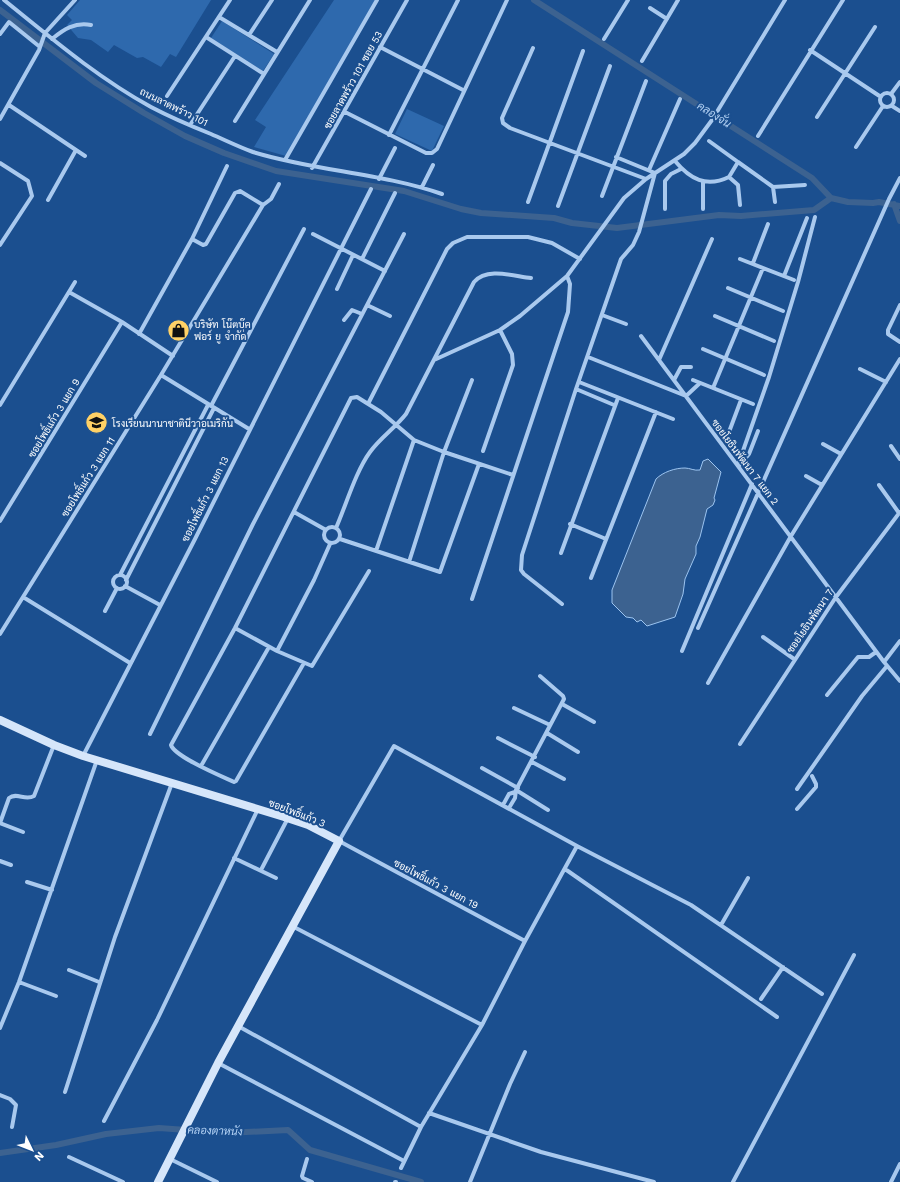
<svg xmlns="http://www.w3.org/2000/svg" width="900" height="1182" font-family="'Work Sans',Sarabun,sans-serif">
	<rect width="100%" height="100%" fill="#1b4f8f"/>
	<path fill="#2e69ad" d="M80 0H211L176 57 170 54 161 67 143 57 137 58 114 45 108 52 91 40 78 38 67 25 72 20 67 15Z
		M334 0H376L286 156 254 147 266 127 255 120Z
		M222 21 274 54 263 71 211 38Z
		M407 109 444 126 432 151 395 134Z"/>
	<path fill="#3c6290" stroke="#9cc4f0" d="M708 459 721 472 714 498 715 500 713 505 707 509 700 537 696 546V554L685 579 683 594 675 617 647 626 641 620 637 622 633 618 626 617 612 603V590L656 479C663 472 675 468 685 468 690 468 694 471 700 470L703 461Z"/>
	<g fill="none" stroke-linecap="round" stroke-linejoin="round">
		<path stroke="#3c6290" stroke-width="6" d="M534 0 812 178 831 198 848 202 873 203 879 202 900 206
			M0 10 96 83 144 113 185 136 224 153 276 171 404 191 461 209 481 213 554 218 572 223 617 228 719 215 741 216 814 210 831 198
			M894 204 900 221
			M0 1153 56 1145 106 1134 159 1128 227 1133 288 1130 310 1150 421 1182"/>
		<path stroke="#a9c9ee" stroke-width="4" d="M4 0C51 38 98 78 151 107 170 117 191 126 211 134 225 140 239 147 253 152 315 171 381 173 442 194
			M650 8 667 19
			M219 17 277 52
			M0 34 9 22 40 47
			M249 35 272 0
			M206 37 264 74
			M52 39C64 29 75 22 91 25
			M604 39 628 0
			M380 47 463 90
			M533 48 502 118 503 123 510 128 646 179
			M810 50 881 97
			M642 61 678 0
			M880 100a7 7 0 1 1 14 0a7 7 0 1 1-14 0Z
			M891 94 900 82
			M167 96 230 0
			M9 105 76 150 48 200
			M892 106 900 111
			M345 112 426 153H432L437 149 507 0
			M817 117 875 27
			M0 119 39 50 45 33 75 0
			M235 121 310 0
			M190 125 235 56
			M389 135 458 0
			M758 136 843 0
			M709 141 738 162
			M856 147 883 106
			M76 150 85 156
			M285 160 377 0
			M675 161C690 179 706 188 729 177L738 185 740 205
			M0 163 28 181 32 196 0 245
			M312 168 407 0
			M649 170 680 99
			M729 177 738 162 773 187 775 202
			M379 179 395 148
			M703 182V209
			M422 187 433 165
			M773 187 805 185
			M602 196 646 81
			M528 202 583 51
			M263 205 271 199 279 184
			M558 206 610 66
			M665 209V181L671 174 681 169
			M313 234 385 271
			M192 239 227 166
			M362 259 395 193
			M740 259 794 280
			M753 263 768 224
			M784 276 807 218
			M728 288 783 311
			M337 289 353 255
			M69 292 122 322 173 356
			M367 305 390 316
			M900 305 888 330V334L900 342
			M602 315 626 324
			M715 316 774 341
			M344 320 352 310 362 314
			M139 334 192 239 203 245 206 244 235 193 240 191 263 205
			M641 336 884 662 900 681
			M703 349 764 375
			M588 357 686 396 700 383
			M434 360 500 330 520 316 567 276 624 198 646 179 684 154 695 143 712 120 785 0
			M659 360 712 239
			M860 369 886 382
			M161 375 249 429
			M674 380 681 367H691
			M693 380 753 404
			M579 382 673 419
			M713 388 763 268
			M576 389 614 405
			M369 402 447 249 453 243 467 237H528L552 243 580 259
			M0 405 75 282
			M211 406 304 229
			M729 432 741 400
			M823 444 841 454
			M891 446 900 459
			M483 451 513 365 512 354 500 330
			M738 465 769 377 798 282 815 217
			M739 466 749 454 758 431
			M806 476 822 485
			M879 485 899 513
			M294 512 326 530
			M0 521 122 322
			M570 524 606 539
			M324 535a8 8 0 1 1 16 0a8 8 0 1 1-16 0Z
			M336 528C346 505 356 471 370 452 380 438 395 428 406 414L474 282C487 267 513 276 531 278
			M340 539 440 572 479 464
			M376 551 414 440
			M561 553 618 398
			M409 562 444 452 472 380
			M120 575 208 405
			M113 582a7 7 0 1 1 14 0a7 7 0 1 1-14 0Z
			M591 578 656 412
			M126 580 214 408
			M125 586 160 605
			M23 597 130 663
			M472 599 568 312 570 284 567 276
			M562 604 524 574 521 570 522 555 576 389 621 259 633 245 639 232 655 173 616 157
			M105 611 117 588
			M235 628 277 651 312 666 369 571
			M698 628 889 199 900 178
			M0 634 161 375 263 205
			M763 637 794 659
			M277 651 314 580 330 544
			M682 651 752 484
			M884 662 900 641
			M304 663 236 781 234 782C221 776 175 757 171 745L235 628 351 398 357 397 381 412 414 440 444 452 513 475
			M708 683 791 536 900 359
			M827 695 858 657H869L876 652
			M562 704 594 722
			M514 708 550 725
			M547 733 578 752
			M150 734 253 524 404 234
			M498 738 535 757
			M740 744 836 597 900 512
			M83 756 195 539 371 189
			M532 762 564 779
			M201 766 269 647
			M482 768 518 788
			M797 789 862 696 887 666
			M516 790 548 810
			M503 805 509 794 515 792
			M509 808 515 798 516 790 564 699 563 696 540 676
			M797 809 816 787V784L812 776
			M0 823 9 798C17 792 25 801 34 796L54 745
			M0 823 23 832
			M234 858 276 878
			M0 861 11 865
			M565 869 777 1017
			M261 870 288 818
			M27 882 52 890
			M721 925 748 878
			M292 926 482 1025
			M525 941 339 841 394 746 577 846 691 905 822 994
			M69 970 99 982
			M19 982 56 996
			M761 999 783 967
			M238 1026 421 1127
			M0 1028 19 982 97 760
			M218 1063 404 1161
			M65 1092 115 937 172 783
			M0 1095 10 1099 16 1105 12 1127
			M429 1113 541 1152 654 1182
			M104 1121 157 1020 258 809
			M69 1157 123 1182
			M170 1159 217 1182
			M307 1159 302 1176 303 1178 312 1182
			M401 1168 421 1127 482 1025 525 941 577 846
			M395 1182H396
			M470 1182 510 1084 525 1052
			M733 1182 854 955
			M891 1182 900 1164"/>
		<path stroke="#d6e6fa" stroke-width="8" d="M0 720 54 745 83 756 284 817 308 825 339 841 218 1063 158 1182"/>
	</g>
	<defs>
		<symbol id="shop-disc" viewBox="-11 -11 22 22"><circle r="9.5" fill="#ffd166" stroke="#1b4f8f"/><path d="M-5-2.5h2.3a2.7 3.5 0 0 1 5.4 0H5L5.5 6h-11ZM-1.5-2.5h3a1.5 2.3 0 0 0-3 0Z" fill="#111"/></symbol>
		<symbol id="school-disc" viewBox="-11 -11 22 22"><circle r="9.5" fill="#ffd166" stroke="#1b4f8f"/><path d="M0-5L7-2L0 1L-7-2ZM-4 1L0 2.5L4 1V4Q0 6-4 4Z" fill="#111"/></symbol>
	</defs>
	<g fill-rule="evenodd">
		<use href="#shop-disc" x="166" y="318" width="25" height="25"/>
		<use href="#school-disc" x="84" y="410" width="25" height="25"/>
	</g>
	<g text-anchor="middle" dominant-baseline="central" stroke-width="4" stroke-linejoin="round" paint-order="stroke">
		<g font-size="10" fill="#fff" stroke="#1b4f8f">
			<text transform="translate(353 80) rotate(-61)">ซอยลาดพร้าว 101 ซอย 53</text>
			<text transform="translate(174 107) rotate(26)">ถนนลาดพร้าว 101</text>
			<text transform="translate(54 418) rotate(-59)">ซอยโพธิ์แก้ว 3 แยก 9</text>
			<text transform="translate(745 462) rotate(53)">ซอยโยธินพัฒนา 7 แยก 2</text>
			<text transform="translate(88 477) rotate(-58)">ซอยโพธิ์แก้ว 3 แยก 11</text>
			<text transform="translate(205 499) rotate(-64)">ซอยโพธิ์แก้ว 3 แยก 13</text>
			<text transform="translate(810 621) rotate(-56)">ซอยโยธินพัฒนา 7</text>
			<text transform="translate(297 813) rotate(21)">ซอยโพธิ์แก้ว 3</text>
			<text transform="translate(436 884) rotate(28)">ซอยโพธิ์แก้ว 3 แยก 19</text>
		</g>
		<g font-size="10" fill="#fff" stroke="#1b4f8f" text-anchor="start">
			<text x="194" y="324">บริษัท โน๊ตบุ๊ค<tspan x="194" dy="12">ฟอร์ ยู จำกัด</tspan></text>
			<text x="112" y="423">โรงเรียนนานาชาตินีวาอเมริกัน</text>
		</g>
		<g font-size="11" font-style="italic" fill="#b5d3f5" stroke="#1b4f8f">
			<text transform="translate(714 115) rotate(33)">คลองจั่น</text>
			<text transform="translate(215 1131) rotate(2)">คลองตาหนัง</text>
		</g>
	</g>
	<g transform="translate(32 1150) rotate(133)" stroke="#1b4f8f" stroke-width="3" paint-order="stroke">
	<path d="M0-3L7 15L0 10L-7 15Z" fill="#ffffff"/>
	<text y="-6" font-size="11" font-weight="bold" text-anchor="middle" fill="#ffffff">N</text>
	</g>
</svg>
